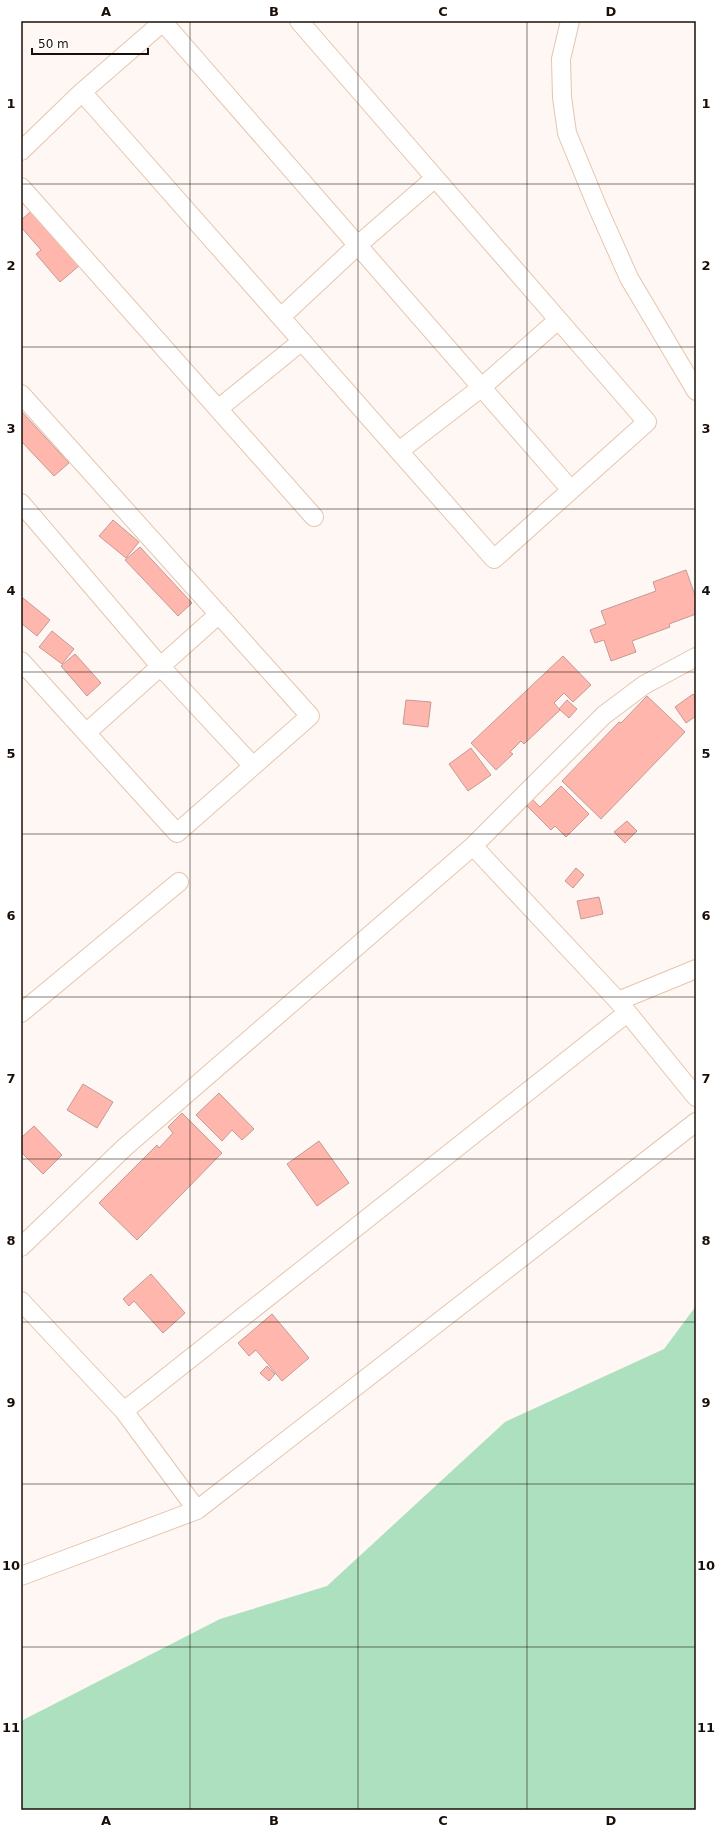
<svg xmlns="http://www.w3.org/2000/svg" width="717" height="1831" font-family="'DejaVu Sans',sans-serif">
	<rect width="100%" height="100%" fill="#fef7f3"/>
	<path fill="#ade0bf" d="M696 1306V1810H21V1721L220 1619 327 1586 505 1422 664 1349Z"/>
	<path fill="#ffb6ac" stroke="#c39b96" d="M35 208 80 265 60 282 36 254 41 250 21 227V220Z
		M21 411 69 463 54 476 21 441Z
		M113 520 139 542 126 558 99 536Z
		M140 547 192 603 178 616 125 560Z
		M686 570 696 598V614L669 624 670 627 632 641 636 652 611 661 604 640 595 643 590 630 606 624 601 611 656 591 653 582Z
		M23 598 50 620 37 636 21 623V601Z
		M52 631 74 649 62 664 39 647Z
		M75 654 101 683 87 696 61 666Z
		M563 656 591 685 573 702 564 693 554 703 560 710 524 744 521 741 510 752 513 754 496 770 471 743Z
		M693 694 696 698V716L686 723 675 707Z
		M647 696 685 732 601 819 562 781 619 722 621 723Z
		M406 700 431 702 428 727 403 724Z
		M567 700 577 709 569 718 559 709Z
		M471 748 491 775 468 791 449 764Z
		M561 786 589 814 566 837 555 826 551 830 526 805 532 799 540 807Z
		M627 821 637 831 625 843 614 832Z
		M576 868 584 875 573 888 565 881Z
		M599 897 603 914 581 919 577 901Z
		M83 1084 113 1102 97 1128 67 1110Z
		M219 1093 254 1129 242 1140 232 1130 222 1141 196 1115Z
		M182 1113 222 1153 137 1240 99 1203 157 1145 159 1148 173 1133 168 1127Z
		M34 1126 62 1155 43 1174 21 1152V1138Z
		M319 1141 349 1183 317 1206 287 1164Z
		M151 1274 185 1313 163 1333 134 1301 129 1306 123 1299Z
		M272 1314 309 1358 282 1381 256 1350 249 1356 238 1343Z
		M267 1366 275 1374 269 1381 260 1373Z"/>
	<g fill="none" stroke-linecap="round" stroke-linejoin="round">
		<defs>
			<path id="minor" d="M570 21 561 59 562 97 567 133 597 206 629 278 696 391
				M163 22 571 490
				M82 92 494 559 647 422 299 21
				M21 151 82 92 164 21
				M21 187 314 517
				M281 317 358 245 435 178
				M21 394 310 716 177 833 21 661
				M218 409 302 341
				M399 451 482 387 558 320
				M21 503 161 667 253 766
				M86 733 219 614
				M696 969 618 1001 696 1097
				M618 1001 473 846 604 715 644 685 696 657
				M21 1013 179 882
				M21 1247 125 1147 473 846
				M21 1301 124 1411 197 1510 696 1122
				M124 1411 627 1013
				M21 1576 197 1510"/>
		</defs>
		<use href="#minor" stroke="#e5c5ae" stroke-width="20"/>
		<use href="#minor" stroke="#fff" stroke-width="18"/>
	</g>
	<path fill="none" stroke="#1a0f08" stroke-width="1" stroke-opacity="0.55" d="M190 21V1810M358 21V1810M527 21V1810M21 184H696M21 347H696M21 509H696M21 672H696M21 834H696M21 997H696M21 1159H696M21 1322H696M21 1484H696M21 1647H696"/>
	<rect width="717" height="1831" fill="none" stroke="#ffffff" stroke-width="44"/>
	<path d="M32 48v6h116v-6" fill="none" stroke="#1a0f08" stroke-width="2"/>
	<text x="38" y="48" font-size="12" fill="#1a0f08" stroke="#ffffff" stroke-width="3" paint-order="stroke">50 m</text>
	<rect x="22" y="22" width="673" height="1787" fill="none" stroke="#1a0f08" stroke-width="1.5"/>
	<g font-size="13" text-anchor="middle" font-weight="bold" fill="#1a0f08">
		<text x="106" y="16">A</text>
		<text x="274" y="16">B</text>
		<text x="443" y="16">C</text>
		<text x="611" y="16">D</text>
		<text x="11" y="108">1</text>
		<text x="706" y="108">1</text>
		<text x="11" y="270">2</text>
		<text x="706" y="270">2</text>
		<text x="11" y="433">3</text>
		<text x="706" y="433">3</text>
		<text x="11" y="595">4</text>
		<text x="706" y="595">4</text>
		<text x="11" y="758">5</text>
		<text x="706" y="758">5</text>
		<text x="11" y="920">6</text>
		<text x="706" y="920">6</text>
		<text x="11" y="1083">7</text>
		<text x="706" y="1083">7</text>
		<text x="11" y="1245">8</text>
		<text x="706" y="1245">8</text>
		<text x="11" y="1407">9</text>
		<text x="706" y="1407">9</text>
		<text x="11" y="1570">10</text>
		<text x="706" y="1570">10</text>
		<text x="11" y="1732">11</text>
		<text x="706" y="1732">11</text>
		<text x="106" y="1825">A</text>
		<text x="274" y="1825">B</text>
		<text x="443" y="1825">C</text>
		<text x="611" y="1825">D</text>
	</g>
</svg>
